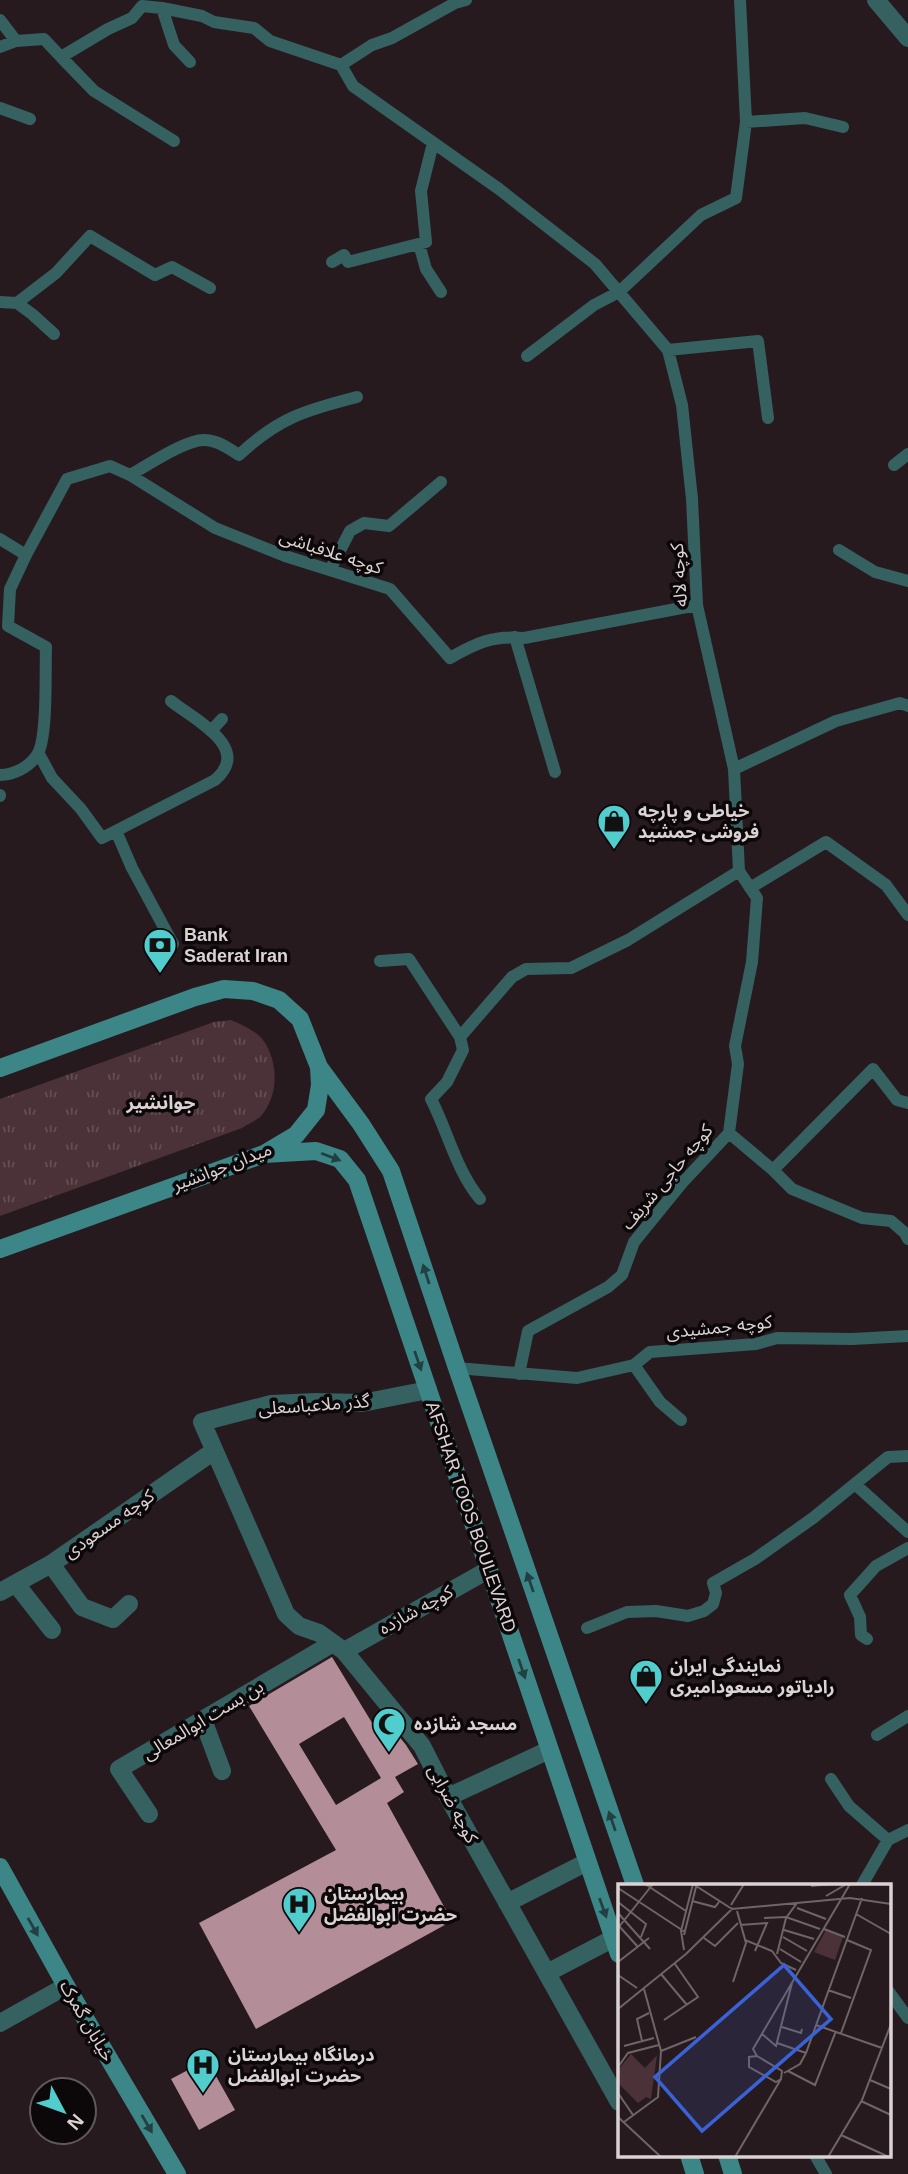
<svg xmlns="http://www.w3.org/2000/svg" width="908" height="2174" font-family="Helvetica,'Noto Sans Arabic',sans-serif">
	<defs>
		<pattern id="park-tufts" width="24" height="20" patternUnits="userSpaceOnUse" patternTransform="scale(1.75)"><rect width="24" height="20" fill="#4b3239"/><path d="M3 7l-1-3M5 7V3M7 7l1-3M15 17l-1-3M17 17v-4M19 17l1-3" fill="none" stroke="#644f55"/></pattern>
	</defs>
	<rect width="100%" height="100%" fill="#271a1e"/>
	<path fill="url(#park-tufts)" d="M231 1020C242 1025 255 1030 263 1040 279 1062 279 1097 260 1117 255 1121 247 1125 242 1128L0 1216V1099L214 1022Z"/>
	<path fill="#b38d97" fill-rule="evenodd" d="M332 1657 374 1726 385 1719 406 1745 418 1764 395 1777 404 1792 387 1803 452 1921 256 2029 199 1923 336 1850 249 1706ZM344 1717 381 1778 336 1805 299 1744Z
		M207 2060 235 2110 199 2130 171 2079Z"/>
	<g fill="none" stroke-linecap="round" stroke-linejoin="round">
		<path stroke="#356161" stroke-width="12" d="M162 8 174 45 190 62
			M0 20 16 41
			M0 47 16 41 44 39 61 57 108 29 132 18 142 6 162 8 202 16 214 22 254 28 270 41 341 65
			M61 57 94 91 174 141
			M341 65 353 86 499 189 595 264 668 350 682 405 692 499 697 605 734 769 739 871 757 898 752 962 735 1046 738 1064 729 1133 682 1183 634 1242 622 1275 608 1287 528 1331 519 1374
			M341 65 372 45 392 38 455 3 466 0
			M0 108 30 119
			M746 122 805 118 843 127
			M419 244 426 269 441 292
			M332 262 344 255 348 262 426 242 421 191 433 143
			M0 302 17 303 32 314 54 334
			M17 303 56 273 90 236 155 275 172 267 210 288
			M668 350 758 341 768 418
			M527 356 594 305 619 292 701 215 736 198 746 122 740 0
			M894 465 908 454
			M130 475C148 465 185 440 204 440 217 440 228 448 239 455 278 418 306 410 357 397
			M0 539 26 555
			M839 550 875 572 908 581
			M330 570 350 531 364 523 389 526 441 482
			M515 637 555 772
			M211 731 222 719
			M39 754 52 778 81 809 102 838 215 780C253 747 193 719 171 701
			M734 769 836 721 900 703 908 706
			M0 775C14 775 29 767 37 755 48 739 45 669 46 647L8 626 10 589 26 555 67 479 110 466 130 475 215 528 285 556 390 589 450 658C476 643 493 635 524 638L697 605
			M0 795V796
			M116 831 132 868 173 944
			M750 888 826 842 886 885 908 915
			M380 961 409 959 460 1037 463 1050 447 1082 431 1099C448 1132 456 1170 480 1199
			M460 1037 512 977 526 969 571 968 628 940 739 871
			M729 1133 773 1170 792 1189 862 1218 891 1221 905 1233 908 1239
			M773 1170 873 1069 897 1100 908 1103
			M634 1365 660 1402 681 1420
			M457 1368 577 1378 634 1365 650 1352 756 1344 777 1338 852 1339 908 1336
			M856 1485 908 1532
			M587 1628 627 1612 656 1611 688 1616 704 1611 713 1604 716 1593 713 1583 755 1559 813 1518 888 1457 908 1456
			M867 1639 861 1635 860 1617 850 1595 876 1566 908 1548
			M877 1735 908 1716
			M831 1779 849 1806 888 1840
			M862 1885 888 1840 908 1830
			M889 1992 908 2018
			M815 2155 826 2174"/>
		<path stroke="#356161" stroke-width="18" d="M428 1390 362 1403 316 1402 271 1404 202 1422 286 1614 299 1626 319 1633 344 1651 422 1746 448 1797 619 2102
			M51 1564 82 1607 113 1619 129 1604
			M16 1584 52 1630
			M0 1592 51 1564 214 1451
			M344 1651 488 1570
			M203 1720 222 1771
			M448 1797 549 1750
			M149 1814 119 1769 333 1643
			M507 1903 587 1862
			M547 1973 614 1938"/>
		<path stroke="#356161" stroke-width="18" d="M876 0 908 38
			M0 2023 66 1986"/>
		<path stroke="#3c8687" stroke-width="18" d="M319 1067 361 1124 391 1171 457 1368 635 1885
			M0 1068 195 997 224 989 253 991 279 1000 300 1019 319 1067 320 1085 316 1110 296 1135 264 1154 0 1249
			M264 1154 316 1151 340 1159 357 1180 619 1954
			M0 1867 66 1986 177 2174
			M689 2155 695 2174
			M727 2155 733 2174"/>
	</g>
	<defs><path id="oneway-solid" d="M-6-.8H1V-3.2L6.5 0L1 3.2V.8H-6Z" transform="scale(1.75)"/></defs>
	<g fill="#224041">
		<use href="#oneway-solid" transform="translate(331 1157) rotate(21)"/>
		<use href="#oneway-solid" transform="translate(426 1274) rotate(-108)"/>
		<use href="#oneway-solid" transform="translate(418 1361) rotate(71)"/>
		<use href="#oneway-solid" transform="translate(530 1582) rotate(-109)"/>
		<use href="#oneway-solid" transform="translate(522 1669) rotate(71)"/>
		<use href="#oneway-solid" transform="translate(612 1821) rotate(-109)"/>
		<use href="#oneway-solid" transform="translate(603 1908) rotate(70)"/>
		<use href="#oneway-solid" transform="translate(33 1927) rotate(61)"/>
		<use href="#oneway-solid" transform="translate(147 2124) rotate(60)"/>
	</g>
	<defs>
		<symbol id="shop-pin" viewBox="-11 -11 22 30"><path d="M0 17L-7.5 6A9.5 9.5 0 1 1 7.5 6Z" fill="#52cdce" stroke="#0c0708"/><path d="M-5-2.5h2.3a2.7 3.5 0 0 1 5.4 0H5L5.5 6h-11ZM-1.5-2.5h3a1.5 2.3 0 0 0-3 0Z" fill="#111"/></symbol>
		<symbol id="bank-pin" viewBox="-11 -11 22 30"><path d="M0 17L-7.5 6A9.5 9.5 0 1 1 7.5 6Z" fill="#52cdce" stroke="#0c0708"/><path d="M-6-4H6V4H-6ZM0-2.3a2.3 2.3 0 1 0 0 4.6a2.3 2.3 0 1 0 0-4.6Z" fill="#111"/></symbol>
		<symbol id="mosque-pin" viewBox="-11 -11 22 30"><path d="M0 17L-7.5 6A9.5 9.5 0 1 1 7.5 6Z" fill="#52cdce" stroke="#0c0708"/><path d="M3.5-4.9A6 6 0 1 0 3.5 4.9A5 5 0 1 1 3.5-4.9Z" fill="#111"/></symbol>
		<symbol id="hospital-pin" viewBox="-11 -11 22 30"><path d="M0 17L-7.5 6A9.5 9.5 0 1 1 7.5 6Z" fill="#52cdce" stroke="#0c0708"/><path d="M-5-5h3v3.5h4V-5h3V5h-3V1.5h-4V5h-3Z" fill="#111"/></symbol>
	</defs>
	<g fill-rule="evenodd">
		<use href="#shop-pin" x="595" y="802" width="38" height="52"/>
		<use href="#bank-pin" x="141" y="926" width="38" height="52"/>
		<use href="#shop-pin" x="627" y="1657" width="38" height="52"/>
		<use href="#mosque-pin" x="370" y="1705" width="38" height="52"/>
		<use href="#hospital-pin" x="280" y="1885" width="38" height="52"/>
		<use href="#hospital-pin" x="184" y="2046" width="38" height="52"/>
	</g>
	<g text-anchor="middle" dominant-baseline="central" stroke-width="7" stroke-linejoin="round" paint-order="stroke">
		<g font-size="18" fill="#dbd2d4" stroke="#0c0708">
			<text transform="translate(331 552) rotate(18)">کوچه علافباشی</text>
			<text transform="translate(679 575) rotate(-94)">کوچه لاله</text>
			<text transform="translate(222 1167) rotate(-21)">میدان جوانشیر</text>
			<text transform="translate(667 1177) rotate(-50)">کوچه حاجی شریف</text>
			<text transform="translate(719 1327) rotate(-6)">کوچه جمشیدی</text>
			<text transform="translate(314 1405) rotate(-4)">گذر ملاعباسعلی</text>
			<text transform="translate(471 1517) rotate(71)">AFSHAR TOOS BOULEVARD</text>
			<text transform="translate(109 1524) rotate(-35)">کوچه مسعودی</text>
			<text transform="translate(416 1610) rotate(-29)">کوچه شازده</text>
			<text transform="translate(203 1720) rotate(-31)">بن بست ابوالمعالی</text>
			<text transform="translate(453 1804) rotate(62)">کوچه ضرابی</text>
			<text transform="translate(87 2021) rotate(60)">خیابان گمرک</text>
		</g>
		<g font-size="18" font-weight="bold" fill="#dbd2d4" stroke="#0c0708" text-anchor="start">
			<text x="638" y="811">خیاطی ‌‌و‌ پارچه<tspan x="638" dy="21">فروشی جمشید</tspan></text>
			<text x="184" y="935">Bank<tspan x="184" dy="21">Saderat Iran</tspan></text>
			<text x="670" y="1666">نمایندگی ایران<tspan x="670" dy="21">رادیاتور مسعودامیری</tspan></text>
			<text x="414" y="1724">مسجد شازده</text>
			<text x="324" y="1894">بیمارستان<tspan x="324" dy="21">حضرت ابوالفضل</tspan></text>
			<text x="228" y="2055">درمانگاه بیمارستان<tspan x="228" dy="21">حضرت ابوالفضل</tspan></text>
		</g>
		<g font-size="19" font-weight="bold" fill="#dbd2d4" stroke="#0c0708">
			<text x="161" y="1102">جوانشیر</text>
		</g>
	</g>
	<g transform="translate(618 1884)">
		<rect width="273" height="273" fill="#271a1e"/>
		<path d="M13 170 27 184 39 171 33 215 28 213 20 219 0 199V186Z" fill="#4b3239"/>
		<path d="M208 46 225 53 217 76 196 68Z" fill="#4b3239"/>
		<path fill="none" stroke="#6f6467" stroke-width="2" d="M27 0 68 27M75 0 114 25 232 14 273 20M193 2 214 0M0 4 67 48M208 12 227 1M74 17 97 23 101 18M0 18 28 40 23 53M113 21 126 0M179 24 208 35M0 29 32 65M238 30 273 50M146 34 168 33 202 45M122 41 149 39 137 67M1 42 20 63M0 44 35 0M206 45 227 53M166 46 196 55M66 51 78 3M165 53 189 67M86 54 97 62 120 39M127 56 154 67 163 79 178 86M162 65 183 78M66 66 63 47 75 0M159 70 168 34 179 19M0 78 31 54M43 90 69 121M0 91 19 104M115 98 128 59 119 27M210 106 233 114M0 125 68 70 115 24M46 136 80 113 57 80M198 141 264 164M164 143 183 149 184 145M223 149 253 66 229 56M144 150 158 162 174 99M24 157 19 135 31 129M159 159 188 169M6 162 36 154M43 167 78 153M139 172 135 165 232 0M139 172 164 187 163 195 158 198 131 183V173ZM0 183 10 169 41 161M170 187 197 201 218 147M166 189 182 180 188 169 244 14M252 196 273 205M0 209 15 231M243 217 273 231M0 233 43 273M6 238 40 213 43 167 26 105M223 251 271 273M117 273 163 195M210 273 244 216 273 140"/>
		<path fill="#3a62d7" fill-opacity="0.15" stroke="#3a62d7" stroke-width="3.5" d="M166 81 213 135 84 247 37 193Z"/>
		<rect width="273" height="273" fill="none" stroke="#dbd2d4" stroke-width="3.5"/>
	</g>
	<g transform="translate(63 2111) rotate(131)"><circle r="33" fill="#0c0708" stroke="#5f585a" stroke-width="2"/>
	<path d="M0-5L12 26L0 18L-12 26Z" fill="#52cdce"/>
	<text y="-10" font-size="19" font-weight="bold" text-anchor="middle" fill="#dbd2d4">N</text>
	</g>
</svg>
